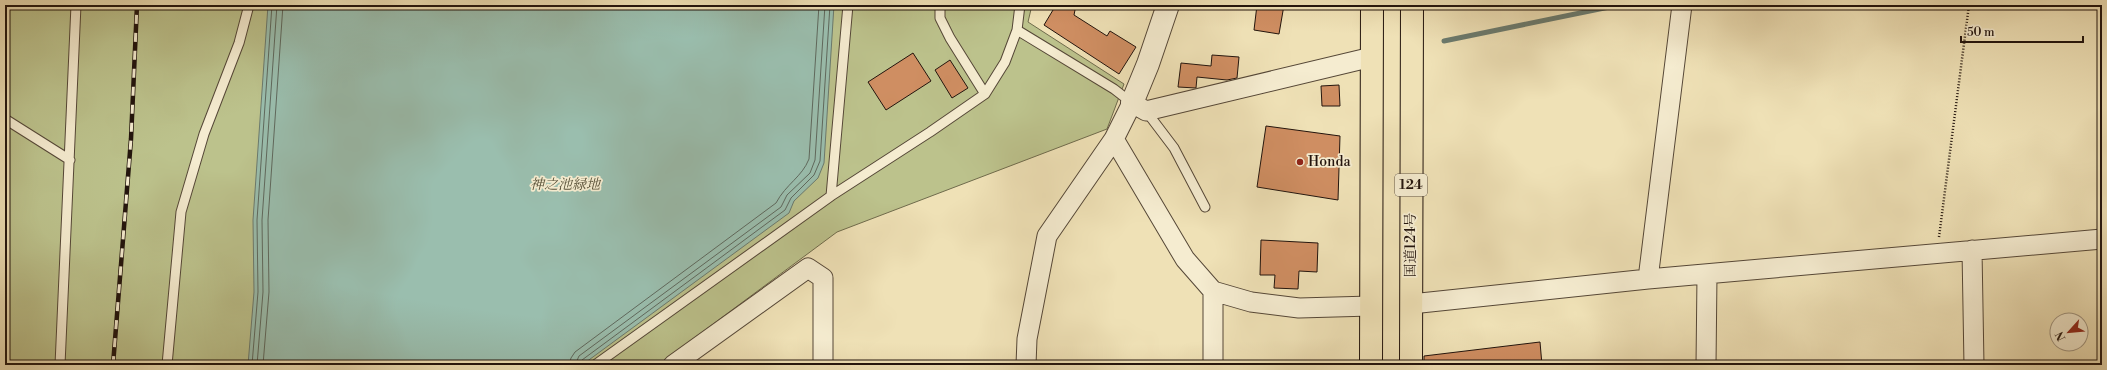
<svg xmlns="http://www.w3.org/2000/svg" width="2107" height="370" font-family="'Libre Bodoni','Noto Serif JP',serif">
	<rect width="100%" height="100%" fill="#efe1b6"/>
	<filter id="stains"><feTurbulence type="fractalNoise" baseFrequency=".005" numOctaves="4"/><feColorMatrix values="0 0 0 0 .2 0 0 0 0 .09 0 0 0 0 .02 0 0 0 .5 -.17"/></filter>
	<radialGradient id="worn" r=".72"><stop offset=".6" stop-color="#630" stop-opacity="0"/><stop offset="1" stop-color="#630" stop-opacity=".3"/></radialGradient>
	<path fill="#bcc28c" stroke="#6f6b4c" d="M5 5H1032L1028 22 1124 84 1107 129 837 232 658 365H5Z"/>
	<path fill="#9abeae" stroke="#6a7a6e" d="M268 5H834L824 163 818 178 794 201 789 213 582 365H248L254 292 253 220Z"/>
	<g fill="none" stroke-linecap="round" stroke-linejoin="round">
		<path stroke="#5e695e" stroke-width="1" d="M252 365 258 292 257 220 272 5
			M257 365 263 292 262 220 277 5
			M263 365 269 292 268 220 283 5
			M569 365 571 358 575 352 776 203C786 184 802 177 809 159L819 5
			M575 365 579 356 781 207 787 195 810 173 815 160 825 5
			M581 365 582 360 785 210 791 198 814 175 820 161 830 5"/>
		<path stroke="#6a7a6e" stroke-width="5" d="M1444 41 1619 5"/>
	</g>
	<path fill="#cf8e62" stroke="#22140d" d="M1056 5H1076L1074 15 1107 36 1110 31 1136 47 1119 74 1044 25Z
		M1257 5H1284L1279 34 1254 30Z
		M913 53 931 81 886 110 868 82Z
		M1212 55 1239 57 1237 78 1227 80 1197 77 1196 88 1178 87 1181 63 1211 66Z
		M950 60 968 88 952 98 935 70Z
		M1339 85 1340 106H1322L1321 86Z
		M1266 126 1340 136 1338 200 1257 187Z
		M1261 240 1318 243 1317 272 1299 271 1298 289 1274 288 1275 275H1260Z
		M1540 342 1542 365H1424V356Z"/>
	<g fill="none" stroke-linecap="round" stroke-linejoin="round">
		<defs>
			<path id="service" d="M940 5V18L950 38 985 94
				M1017 30 1114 89 1132 103
				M1146 111 1174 148 1205 207
				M5 119 70 160
				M831 196 848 5
				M60 365 76 5
				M167 365 181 212 204 134 239 43 249 5
				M595 365 831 196 930 132 985 94 1005 62 1017 30 1020 5"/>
			<path id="minor" d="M1114 139 1185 259 1213 291 1251 302 1299 308 1371 306
				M1972 250 1974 365
				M1648 279 1682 5
				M1213 291V365
				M1411 304 1648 279 2102 239
				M673 365 808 268 823 278V365
				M1026 365 1027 339 1047 236 1114 139 1132 103 1146 111 1372 57
				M1706 365 1707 275"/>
			<path id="tertiary" d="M1132 103 1148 64 1168 5"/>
			<path id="trunk" d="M1371 365 1372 5
				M1411 365 1412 5"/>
		</defs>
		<use href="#service" stroke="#554737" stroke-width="11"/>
		<use href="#minor" stroke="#554737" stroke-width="21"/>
		<use href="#tertiary" stroke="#554737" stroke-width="24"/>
		<use href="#trunk" stroke="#22140d" stroke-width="24"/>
		<path stroke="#22140d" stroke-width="2.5" stroke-dasharray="1 2" stroke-linecap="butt" d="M1939 237 1969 5"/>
		<use href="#service" stroke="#f5ecd0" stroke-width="9"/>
		<use href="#minor" stroke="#f5ecd0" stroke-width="19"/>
		<use href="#tertiary" stroke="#f5ecd0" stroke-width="22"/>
		<use href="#trunk" stroke="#efe1b6" stroke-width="22"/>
		<defs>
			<path id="rail" d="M113 365 131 139 137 5"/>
		</defs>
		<use href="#rail" stroke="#22140d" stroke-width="4.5"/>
		<use href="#rail" stroke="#f5ecd0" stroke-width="3" stroke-dasharray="9" stroke-linecap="butt"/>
	</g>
	<circle fill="#8f2418" stroke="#f5ecd0" stroke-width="1.5" cx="1300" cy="162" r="4"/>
	<g text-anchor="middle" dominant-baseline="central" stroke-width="3.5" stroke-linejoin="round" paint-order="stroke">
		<rect fill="#f5ecd0" stroke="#615548" stroke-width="1" x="1395" y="174" width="32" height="22" rx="3"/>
		<g font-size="13" font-weight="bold" fill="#22140d">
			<text x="1411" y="185">124</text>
		</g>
		<g font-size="14" fill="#22140d" stroke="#f5ecd0" text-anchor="start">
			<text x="1308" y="162">Honda</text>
		</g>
		<g font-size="14" font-style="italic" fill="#585139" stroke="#f5ecd0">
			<text x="565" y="185">神之池緑地</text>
		</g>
		<g font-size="14" fill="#22140d" stroke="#f5ecd0">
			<text transform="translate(1411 245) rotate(-90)">国道124号</text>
		</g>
	</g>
	<rect width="2107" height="370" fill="none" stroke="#efe1b6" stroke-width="20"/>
	<rect x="6" y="6" width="2095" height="358" fill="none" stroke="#22140d" stroke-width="2"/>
	<rect x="10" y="10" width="2087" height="350" fill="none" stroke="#22140d"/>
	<g transform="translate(2069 332) rotate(243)"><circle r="19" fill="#f5ecd0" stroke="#a19682"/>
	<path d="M0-3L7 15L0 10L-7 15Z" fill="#8f2418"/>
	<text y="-6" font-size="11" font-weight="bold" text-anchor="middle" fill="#22140d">N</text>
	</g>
	<path d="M1961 36v6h122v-6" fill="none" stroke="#22140d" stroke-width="2"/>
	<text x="1967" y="36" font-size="12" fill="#22140d" stroke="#f5ecd0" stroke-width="3" paint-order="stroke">50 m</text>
	<rect width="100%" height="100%" filter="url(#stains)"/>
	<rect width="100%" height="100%" fill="url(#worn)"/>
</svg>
